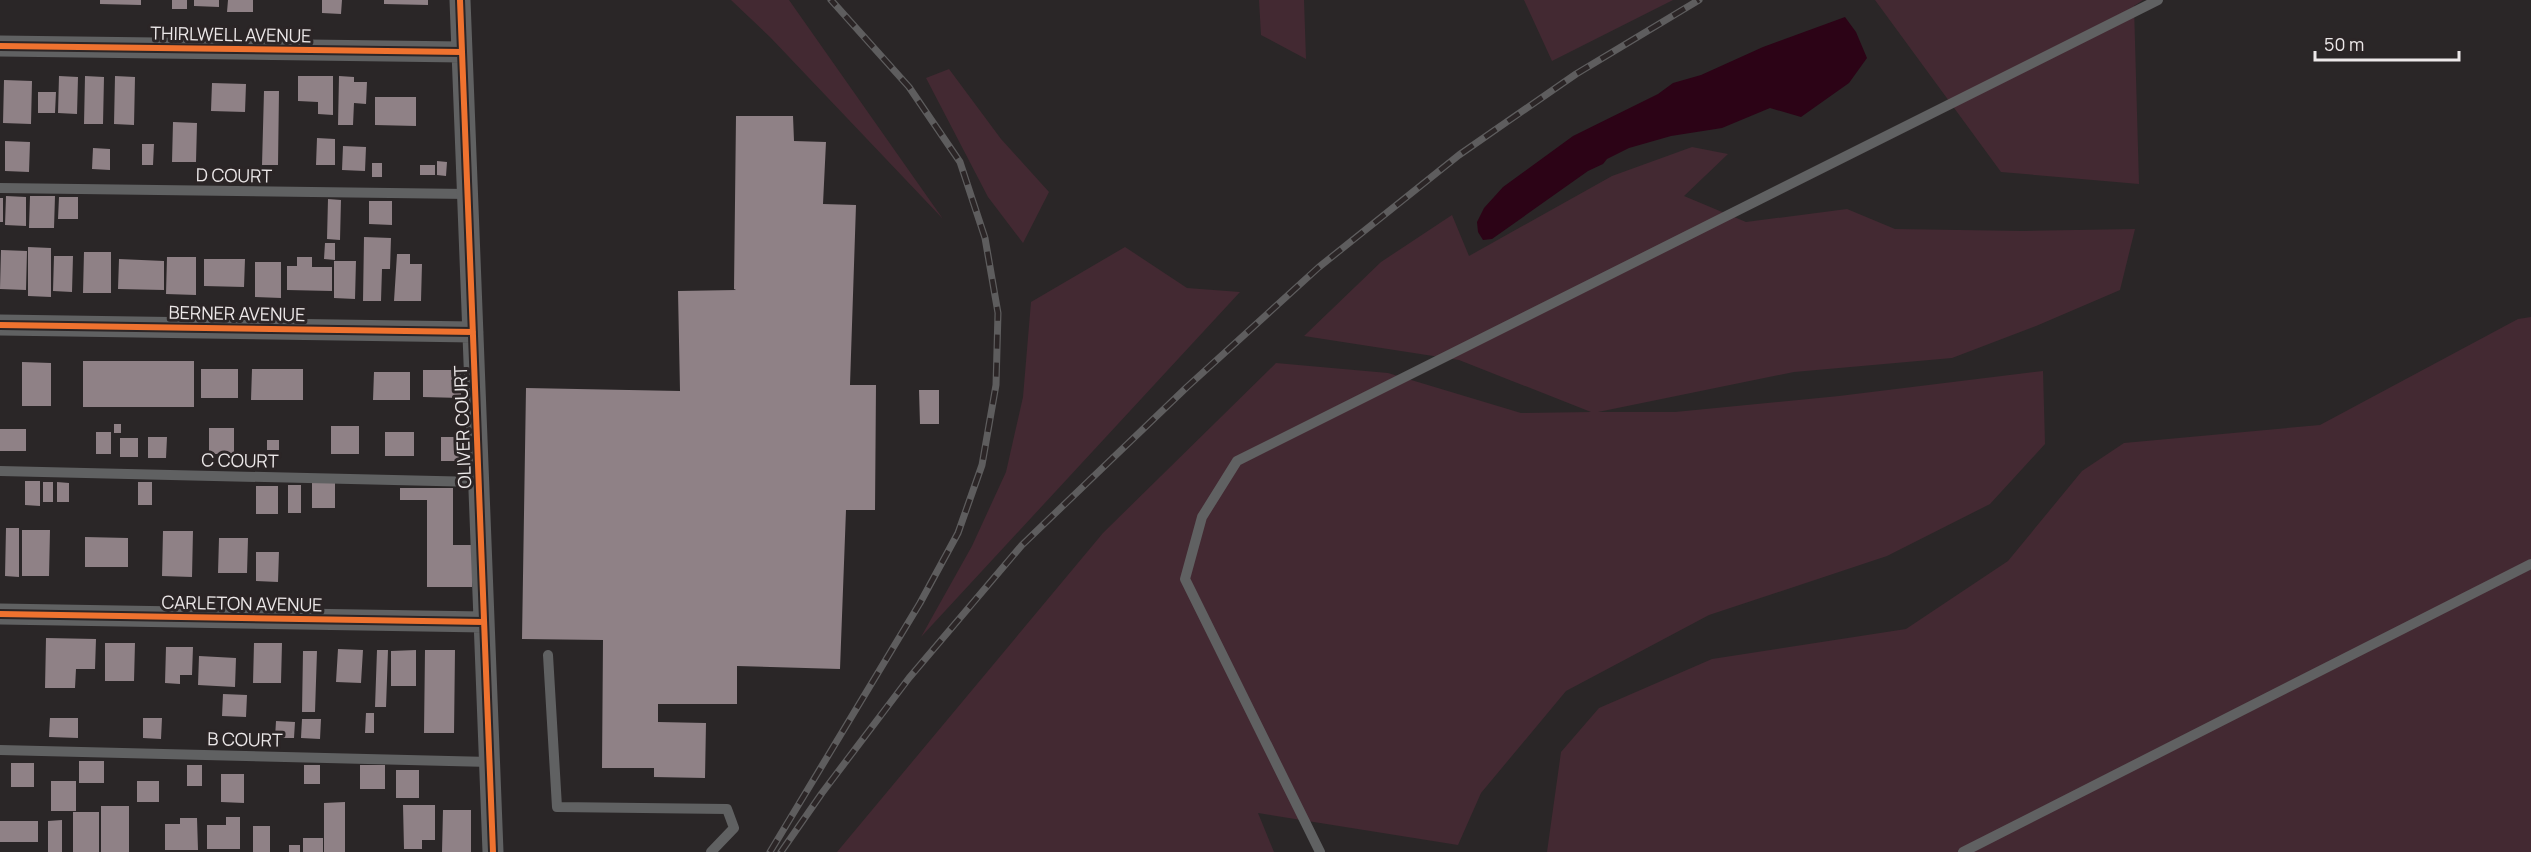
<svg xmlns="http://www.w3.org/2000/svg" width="2531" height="852" font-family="Manrope,sans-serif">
	<rect width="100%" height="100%" fill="#2a2627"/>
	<path fill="#432932" d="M731 0H789L943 219 770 37Z
		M1259 0H1304L1306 59 1261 35Z
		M1524 0H1673L1552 61Z
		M1875 0H2143L2134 6 2139 184 2001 172Z
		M949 69 1001 139 1049 192 1023 243 988 197 926 78Z
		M1692 147 1728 154 1684 196 1746 222 1847 209 1895 229 2023 231 2135 229 2120 290 2036 326 1952 358 1794 372 1598 412H1675L1839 396 2043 371 2045 444 1990 504 1887 556 1709 615 1566 691 1481 793 1458 845 1258 813 1274 852H837L1103 533 1276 363 1388 373 1521 413 1591 412 1459 360 1304 336 1381 262 1452 215 1469 256 1612 176Z
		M1125 247 1187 288 1240 292 921 637 972 546 1006 472 1023 397 1031 302Z
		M2531 317V852H1547L1561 752 1599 708 1712 659 1906 629 2008 561 2082 471 2124 443 2320 425 2518 319Z"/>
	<path fill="#2c0316" d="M1845 17 1856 32 1867 58 1849 83 1801 117 1770 108 1722 128 1671 136 1629 148 1607 159 1603 164 1588 171 1492 239 1483 240 1478 232 1477 222 1484 208 1503 187 1573 136 1658 94 1673 83 1701 75 1763 47Z"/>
	<path fill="#8f8186" d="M100 0H141V5L100 4Z
		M172 0H187V9H172Z
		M194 0H219V7L194 6Z
		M228 0H253V12H227Z
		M322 0H342L341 14 322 13Z
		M384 0H428V5L384 4Z
		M59 76 78 77 77 114 58 113Z
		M85 76 104 77 103 124H84Z
		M115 76 135 77 134 125 114 124Z
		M298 76H333V115L318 114V102L298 101Z
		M339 76 354 77V82H367L366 104 354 103 353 125H338Z
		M4 80 32 81 31 124 3 123Z
		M212 83 246 84 245 112 211 111Z
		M264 91H279L278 165H262Z
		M38 92H56L55 113H38Z
		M375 97H416V126L375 125Z
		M736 116H793L794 141 826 142 823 204 856 205 850 385H876L875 510H846L840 669 737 666V704H658V722L706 723 705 778 654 777V768H602L603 640 522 639 526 388 680 391 678 291 736 290 734 289Z
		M173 122 197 123 196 162H172Z
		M317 138 335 139V165H316Z
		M5 141 30 142 29 172 5 171Z
		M142 144H154L153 165H142Z
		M343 146 366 147 365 171 342 170Z
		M93 148 110 149V170L92 169Z
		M437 161 447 162 446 176 437 175Z
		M372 163H382V177H372Z
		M420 165H435V175H420Z
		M6 196 26 197V226L5 225Z
		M30 196H55L54 228H29Z
		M59 197H78V219H58Z
		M0 198H3V222H0Z
		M328 199 341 200 340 240 327 239Z
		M369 201H392V225L369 224Z
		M364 237 391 238 390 269H382L381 301H363Z
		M325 243H335V260L324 259Z
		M28 247 51 248V297L28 296Z
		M1 250 27 251 26 290 0 289Z
		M84 252H111V293H83Z
		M397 254H410V264H422L421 301H394Z
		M54 256H73L72 292 53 291Z
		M167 257H196V295L166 294Z
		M297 257H312V267H332V291L287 290V266H297Z
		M119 259 164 261V290L118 289Z
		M204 259H245L244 287 204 286Z
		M334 261H356L355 299 334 298Z
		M255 262H281V298L255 297Z
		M83 361H194V407H83Z
		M22 362 51 363V406H22Z
		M201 369H238V398H201Z
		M252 369H303V400H251Z
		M423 370H461V398L423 397Z
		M374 372H410V400H373Z
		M919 390H939V424H920Z
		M114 424H121V433H114Z
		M331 426H359V454H331Z
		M209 428H234V454H209Z
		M0 429H26V451H0Z
		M96 432H111V454H96Z
		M385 432H414V456H385Z
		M148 437H167L166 458H148Z
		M441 437H468V461H441Z
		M120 438H138V457H120Z
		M267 440H279V450H267Z
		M25 481H40V506L25 505Z
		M43 482H53V502H43Z
		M57 482 69 483V502H57Z
		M138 482H152V505H138Z
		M312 482H335V508H312Z
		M288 485H301V513H288Z
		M256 486H278V514H256Z
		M400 488H453V545H472V587H427V500H400Z
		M6 528H19V577L5 576Z
		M22 530H50L49 576H22Z
		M163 531H193L192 577 162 576Z
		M85 537 128 538V567H85Z
		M219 538H248L247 573H218Z
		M256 552H279L278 582 256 581Z
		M46 638 96 639 95 669H76L75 688H45Z
		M105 643H135L134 681H105Z
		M254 643H282L281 683H253Z
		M166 647H193L192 675H180V684L165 683Z
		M338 649 363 650 361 683 336 682Z
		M377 650H388L386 707H375Z
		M416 650V686H391V651Z
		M425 650H455L454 733H424Z
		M303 651H317L315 712H302Z
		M199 656 236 658 235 687 198 685Z
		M223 694 247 695 246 717 222 716Z
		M366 713H374V733H365Z
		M50 718H78V738L49 737Z
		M143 718H162L161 739 143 738Z
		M302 719H321L320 739 301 738Z
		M276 721 295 722 294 738H275Z
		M79 761H104V783H79Z
		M11 763H34V787H11Z
		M187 765H202V786H187Z
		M304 765H320V784H304Z
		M360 765H385V789H360Z
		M396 770H419V798H396Z
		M221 774H244V803L221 802Z
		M51 781H76V811H51Z
		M137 781H159V802H137Z
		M345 802V852H324V803Z
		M403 805H435V840H422V849H404Z
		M101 806H129V852H101Z
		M443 810H471V852H442Z
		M73 812H99V852H73Z
		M226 817H240V849H207V825H226Z
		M180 818H197L198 850H165V824H180Z
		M62 820V852H48V821Z
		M0 821H38V842H0Z
		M253 826H270V852H253Z
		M303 838H323V852H303Z
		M289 845H300V852H289Z"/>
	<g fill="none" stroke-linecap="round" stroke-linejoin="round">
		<path stroke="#606162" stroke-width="10" d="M0 188 468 194
			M0 471 479 482
			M548 655 557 807 727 809 734 828 711 852
			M0 750 490 762
			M1320 852 1185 579 1202 517 1237 461 2158 0
			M1963 852 2531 564"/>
		<path stroke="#606162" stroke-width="21" d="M460 0 493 852
			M0 46 462 52
			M0 325 473 332
			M0 614 484 622"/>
		<defs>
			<path id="rail" d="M770 852 920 603 958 533 982 465 996 385 998 313 985 238 960 162 909 87 831 0
				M781 852 822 793 909 678 1022 545 1187 387 1319 267 1459 155 1576 74 1699 0"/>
		</defs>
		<use href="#rail" stroke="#5e5d5e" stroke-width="7"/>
		<use href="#rail" stroke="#2b2526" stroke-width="4.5" stroke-dasharray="14" stroke-linecap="butt"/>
		<defs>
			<path id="cycleway" d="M460 0 493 852
				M0 46 462 52
				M0 325 473 332
				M0 614 484 622"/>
		</defs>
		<use href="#cycleway" stroke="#2b2526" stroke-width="10"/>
		<use href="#cycleway" stroke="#ef722f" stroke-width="6"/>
	</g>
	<g text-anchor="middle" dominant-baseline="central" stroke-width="6" stroke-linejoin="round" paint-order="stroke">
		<g font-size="18" fill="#ece8e9" stroke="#2b2526">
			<text transform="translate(231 34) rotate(1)">THIRLWELL AVENUE</text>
			<text transform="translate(234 175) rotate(1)">D COURT</text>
			<text transform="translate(237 313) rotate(1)">BERNER AVENUE</text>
			<text transform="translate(462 427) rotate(-92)">OLIVER COURT</text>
			<text transform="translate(240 460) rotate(1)">C COURT</text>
			<text transform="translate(242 603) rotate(1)">CARLETON AVENUE</text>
			<text transform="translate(245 739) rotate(1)">B COURT</text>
		</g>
	</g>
	<path d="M2315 51v9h144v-9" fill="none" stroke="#ece8e9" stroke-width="3"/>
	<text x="2324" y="51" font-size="18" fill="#ece8e9" stroke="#2b2526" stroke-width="4.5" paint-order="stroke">50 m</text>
</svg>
